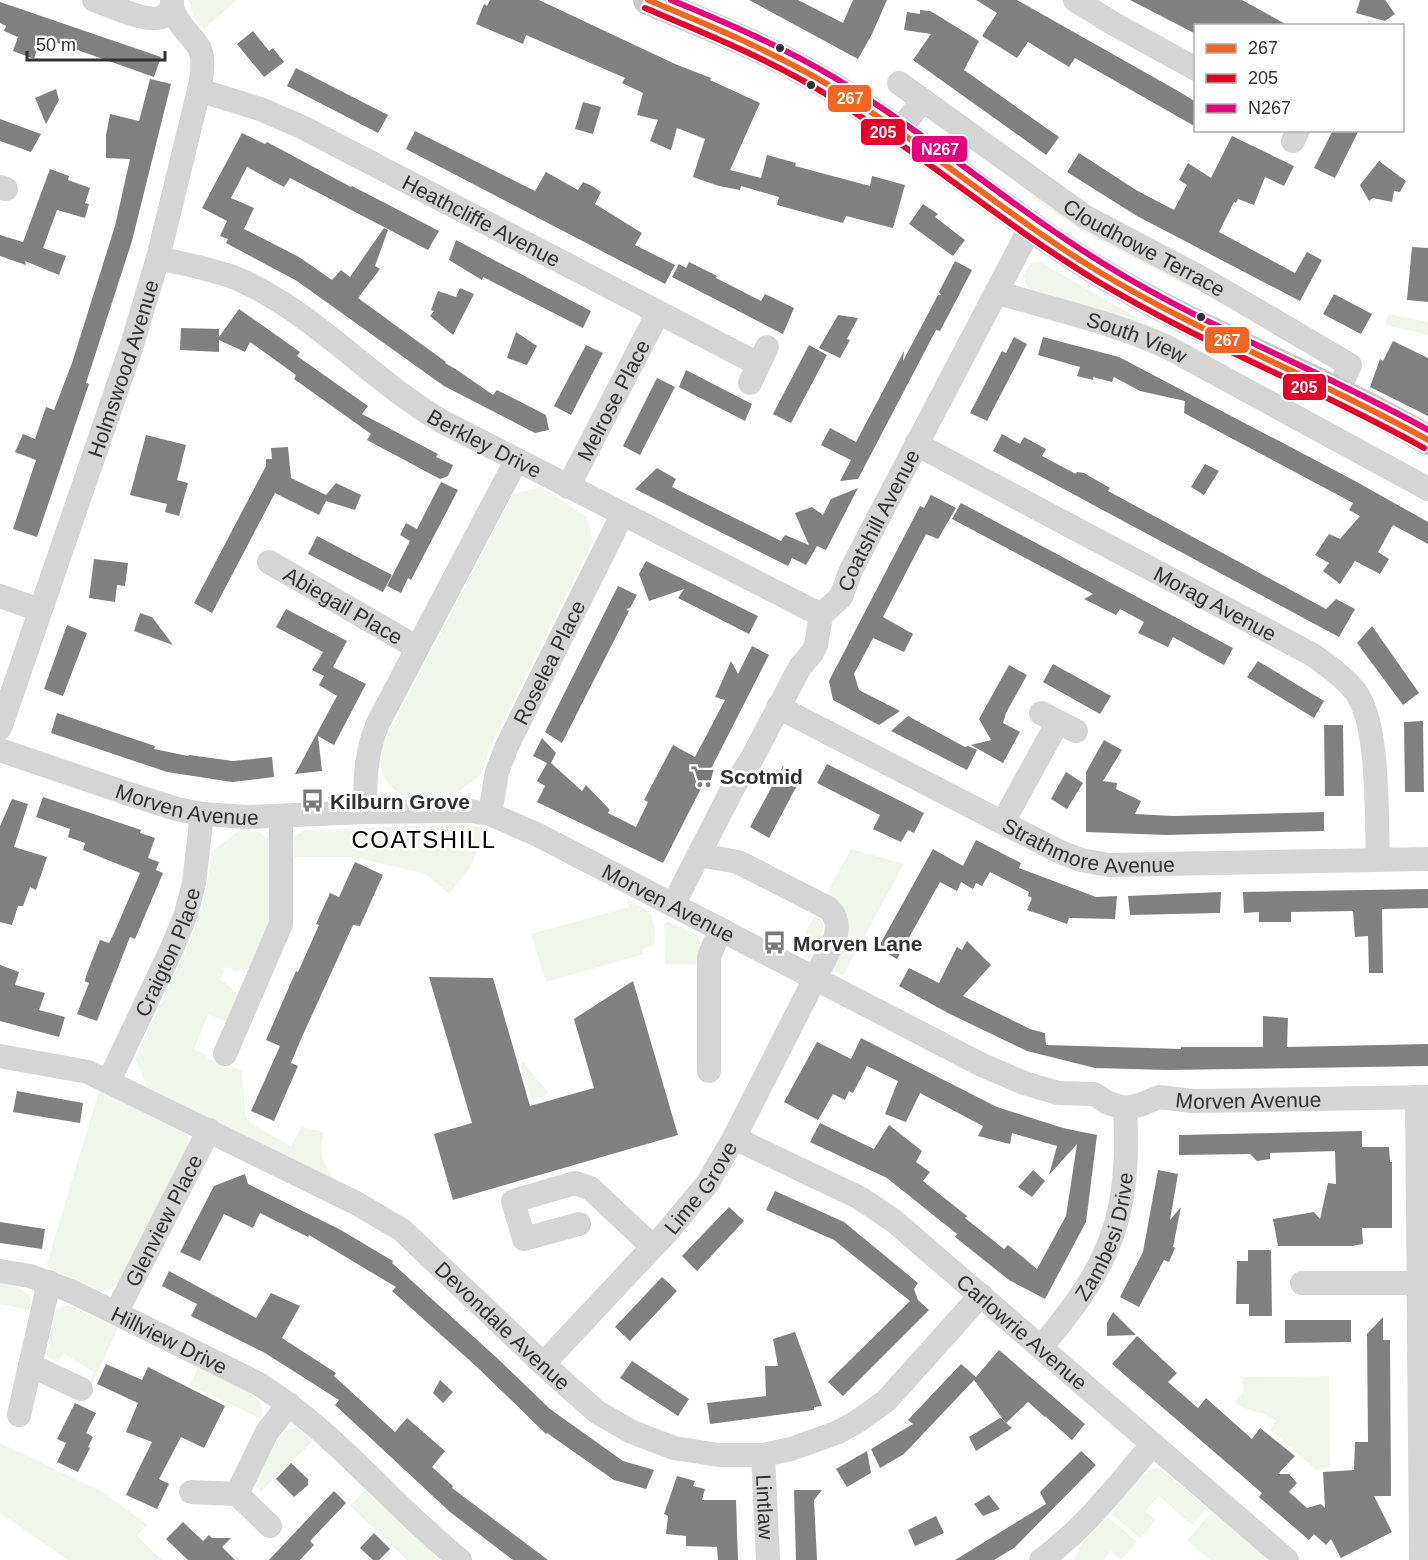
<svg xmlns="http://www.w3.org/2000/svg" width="1428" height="1560" font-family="Arial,sans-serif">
	<rect width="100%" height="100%" fill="#fff"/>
	<path fill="#f1f6ed" d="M189 0H237L204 29 193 16Z
		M1035 190 1196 285 1194 290 1087 234 1031 197Z
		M1039 261 1118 307 1311 412 1034 292 1028 288 1023 275 1031 263Z
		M1388 314 1428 322V335L1385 325Z
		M541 487 587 517 593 542 491 745 481 775 458 792 401 795C378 776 380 773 383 744L513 494Z
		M464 824 487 829 470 868 449 894 426 874 354 857H294L295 836 305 830Z
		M237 832H260L266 838 270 836 272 916 249 969 235 971 226 967 220 980 232 988 238 998 228 1022 208 1015 194 1049 208 1056 207 1058 232 1069 233 1067 242 1071 245 1115 250 1123 291 1146 301 1127 324 1132C318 1152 323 1164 335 1180L147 1087 135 1058 187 948 203 905 213 850Z
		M851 849 904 864 843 976 834 971 833 966 846 913 840 903 826 894Z
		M627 899C656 915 654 912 655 945L642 949 644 954 546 982 531 934 629 907Z
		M815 915 822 921 824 936 811 959 795 951Z
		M667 922H670L699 936 701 964 665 965 664 924Z
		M523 1062 548 1092 543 1097 532 1100 520 1064Z
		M99 1091 125 1098 185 1133 190 1143 121 1282 108 1290 101 1291 46 1267Z
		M0 1283C13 1286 24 1287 31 1299L30 1310 0 1304Z
		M68 1305 118 1328 85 1399 83 1397 94 1372 64 1354 57 1362 48 1357 47 1353 54 1315 56 1310Z
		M198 1367C216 1376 272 1393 261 1419L190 1385Z
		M1329 1376 1330 1467 1317 1470 1270 1430 1276 1421C1262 1410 1250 1413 1234 1402L1243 1392V1377Z
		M295 1428 301 1430 313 1441 260 1492 258 1488 253 1489 279 1436 289 1429Z
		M0 1443 99 1490 147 1524 137 1536 162 1560H68L0 1513Z
		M1155 1468 1165 1472 1207 1508 1192 1525 1159 1496 1145 1511 1156 1520 1140 1538 1111 1514C1123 1499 1137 1474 1155 1468Z
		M365 1490 426 1546 433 1554 435 1560H407L350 1506Z
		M1215 1508 1274 1560H1210L1187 1540Z
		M1108 1517 1137 1542 1121 1560 1111 1551 1103 1560H1074L1082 1543Z"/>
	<path fill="#808080" d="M490 0H539L675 64 711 78 710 80 760 103 730 170 761 178 767 155 796 163 795 166 870 186 872 176 905 185 893 228 846 216 843 223 777 205 779 197 741 186 740 190 719 186 693 177 705 139 677 128 671 150 650 141 658 120 637 115 643 93 622 83 625 78 526 35 523 44 476 24 484 4 487 6Z
		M749 0H798L843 23 853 0H887L872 34 858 59Z
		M976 0H1017L1178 91 1196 102V127L1075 58 1069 67 1028 42 1017 58 982 36 997 13Z
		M1130 0H1242L1289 26H1196V34Z
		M1360 0H1385L1395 14 1385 21 1356 13Z
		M0 2 161 57 154 77 41 37 34 59 13 51 18 37 4 31 6 26 0 23Z
		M920 10 930 11 937 15 979 41 964 70 1059 137 1046 155 913 60 931 34 904 30 907 12 920 14Z
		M253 31 269 51 273 48 284 62 264 77 237 44Z
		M296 68 388 115 378 133 287 86Z
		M150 79 171 84 132 241 86 383 89 384 37 537 13 529 36 460 15 452 23 434 35 439 46 407 54 410 72 363 115 226 130 159 106 158V135L110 114 139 121Z
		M56 89 59 100 46 124 35 98Z
		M583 102 601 107 593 134 575 129Z
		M0 119 41 134 31 152 0 141Z
		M1333 130H1359L1335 178 1314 168Z
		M415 131 535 191 546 172 578 190 583 182 592 186 601 192 595 204 642 233 635 245 675 265 665 284 406 149Z
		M242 133 265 144 267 142 351 187 352 186 439 231 428 250 290 178 284 187 247 167 231 198 254 208 244 229 299 257 332 280 341 270 350 277 384 228 388 230 375 266 380 269 358 298 446 362 445 363 457 370 493 395 497 390 546 415 549 430 535 433 444 386 297 281 226 243 228 239 220 236 227 221 202 208Z
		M1232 136 1294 166 1284 186 1265 177 1254 205 1238 199 1236 203 1234 202 1219 232 1295 273 1307 252 1322 260 1300 301 1137 216 1067 172 1079 153 1136 190 1174 210 1187 185 1179 180 1188 163 1211 178Z
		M1379 161 1406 181 1400 192 1394 191 1392 202 1373 198 1369 201 1360 185Z
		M50 169 69 176 68 180 90 188 85 203 89 204 85 218 57 210 43 248 66 256 59 275 25 261 26 265 0 256V235L23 242Z
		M923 204 938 214 935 217 965 240 953 256 909 224Z
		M456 240 591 311 583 328 483 277 482 280 449 260Z
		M1412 247 1428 248V302L1407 300Z
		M955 261 972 270 948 316 940 331 936 330 858 479 840 481 851 460 821 445 830 428 856 442 904 351 903 361 938 295H941L939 292Z
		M689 262 717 276 716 278 761 301 765 294 794 308 783 334 672 277 679 264 686 268Z
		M460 288 474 294 453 335 430 316 434 311 431 310 438 291 456 297Z
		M1334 294 1372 314 1361 334 1323 314Z
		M239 309 300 352 297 356 368 406 362 414 438 454 436 457 453 465 448 476 440 479 367 440 371 434 294 379 296 375 250 342 245 352 219 340V352L180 350 181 328 219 329V337Z
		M838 315 858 318 847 339 850 340 840 358 819 348Z
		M516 332 537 346 527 365 507 358Z
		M1014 337 1027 344 987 421 970 413 1002 351 1006 353Z
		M1043 337 1119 357 1355 481 1428 522V544L1393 525 1378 552 1389 559 1380 574 1355 561 1340 584 1323 571 1329 563 1315 555 1329 534 1340 539 1360 516 1349 510 1353 503 1184 413 1185 401 1140 391 1114 377 1112 382 1093 377V380L1077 376 1080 367 1038 355Z
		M1393 341 1428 358V416L1370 387 1380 359 1383 361Z
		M586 345 603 353 571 415 554 406Z
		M809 345 827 355 791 423 773 414Z
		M686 370 752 404 745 421 679 387Z
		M657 378 675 387 640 455 623 446Z
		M1002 434 1020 444 1024 437 1046 449 1042 456 1076 474 1077 472 1084 473 1110 488 1108 491 1326 609 1336 599 1355 609 1339 637 993 451Z
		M146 435 186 445 177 480 188 483 179 516 165 512 167 504 130 495Z
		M288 447 291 478 326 495 336 483 361 495 355 510 326 501 319 515 275 493 212 613 194 603 266 466V459H272L271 448Z
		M1205 464 1219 471 1204 495 1191 487Z
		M657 468 676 479 672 487 781 541 785 535 809 545 795 513 812 507 823 515 831 499 858 488 826 550 817 546 806 565 792 558 788 566 635 489Z
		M441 482 458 490 411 580 408 578 401 593 387 586 410 541 400 535 406 523 417 529Z
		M931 495 956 508 938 539 926 534 883 617 913 634 904 652 873 638 854 674 859 690 900 711 879 725 833 700 829 681 920 506 924 508Z
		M961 503 1233 648 1224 665 1173 637 1168 647 1138 633 1144 622 1120 609 1116 615 1084 599 1093 594 952 519Z
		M317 536 392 575 383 592 308 554Z
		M94 559 128 563 125 586 117 585 115 602 89 598Z
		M646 561 758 616 749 634 678 598 684 589 649 601 639 574Z
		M618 586 637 595 630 608 626 609 629 611 562 743 545 732Z
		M286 609 347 641 333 667 366 684 334 745 318 736 322 771 295 774 337 696 319 685 324 676 312 670 323 652 276 627Z
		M140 613 152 617 173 645 134 631Z
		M67 625 87 633 63 696 44 689Z
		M1372 626 1419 693 1403 705 1357 643Z
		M752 646 769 655 663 863 537 802 545 786 537 781 547 763 533 756 542 738 556 753 551 763 582 791 586 785 610 810 608 813 636 827 648 802 644 800 673 745 695 757 725 700 715 697 731 661 738 674Z
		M1258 661 1324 701 1314 718 1247 677Z
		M1053 664 1111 696 1100 714 1043 682Z
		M1009 665 1027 675 1006 713 1003 723 1020 732 1003 763 971 745 991 740 979 719Z
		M57 713 155 746 154 749 188 756 189 755 233 761 272 757 274 777 232 782 167 772 51 733Z
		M908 716 965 747 968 746 977 750 967 770 891 731Z
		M1423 721 1424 792H1405L1404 722Z
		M1324 725H1343L1344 796H1325Z
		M1104 740 1122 750 1103 781 1117 783 1116 789 1141 801 1135 814 1173 816 1324 812V831L1166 835 1086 832V772Z
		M827 764 924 813 914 833 908 830 901 842 873 829 880 815 817 783Z
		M783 766 802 776 769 838 750 827Z
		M1066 772 1083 783 1067 809 1051 799Z
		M43 797 141 830 140 833 155 838 148 858 159 862 156 870 163 873 135 939 130 937 97 1021 77 1014 89 983 85 981 86 976 100 940 109 943 114 933 140 873 83 850 85 843 68 837 70 829 36 817Z
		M12 799 28 804 14 847 47 857 36 890 30 887 23 906H18L12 925 0 922V826Z
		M976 840 1021 863 1019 868 1096 897 1117 896 1115 919 1069 918 1067 924 1042 915 1027 910 1032 898 1028 896 1029 892 990 872 982 886 976 883 973 889 961 882 957 891 940 882 897 959 878 948 933 849 963 866Z
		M355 862 383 875 360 926 353 925 301 1039 291 1063 298 1066 274 1121 251 1111 280 1046 266 1040 296 971 298 972 319 925 316 924 330 893 339 897Z
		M1428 889V908L1382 909 1383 973H1369L1368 936 1355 937 1353 911 1291 912V922H1259V912L1244 913 1243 892Z
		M1221 892 1220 913 1130 915 1128 896Z
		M967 941 991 965 963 996 1030 1029 1045 1033 1046 1045 1181 1049V1047H1263V1016L1288 1018 1287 1047 1428 1044V1066L1167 1070 1095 1068 1027 1051 948 1013 899 986 909 968 939 983 957 947 962 950Z
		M0 965 19 972 15 985 45 993 39 1010 65 1017 59 1037 0 1021Z
		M429 977 493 978 530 1106 594 1088 574 1019 633 981 678 1135 453 1200 434 1134 472 1123Z
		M861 1038 997 1107 1063 1128 1097 1135 1086 1222 1045 1299 1009 1280 955 1237 957 1234 887 1178 810 1142 820 1123 874 1149 889 1125 922 1151 916 1162 930 1172 923 1181 967 1216 965 1218 1004 1249 1008 1245 1037 1269 1066 1216 1077 1144 1049 1175 1057 1146 1012 1133 1010 1144 978 1136 983 1126 920 1093 906 1122 885 1114 898 1081 867 1066 853 1093 849 1091 845 1100 833 1094 818 1120 784 1102 817 1042 851 1059Z
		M17 1091 83 1103 80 1123 13 1112Z
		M1362 1131V1147H1389L1390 1162H1392V1228H1362L1363 1244 1352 1246H1278L1273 1219 1314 1212 1320 1219 1328 1183 1336 1184 1335 1151 1270 1153V1159L1257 1161 1250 1154 1179 1155V1135Z
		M1033 1170 1045 1181 1032 1197 1018 1187Z
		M1158 1170 1178 1174 1170 1220 1181 1207 1173 1247 1175 1248 1169 1262 1164 1260 1139 1307 1120 1297 1143 1252Z
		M245 1174 248 1184 339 1229 393 1261 392 1263 497 1358 550 1409 623 1461 654 1470 646 1489 614 1480 547 1433 546 1434 477 1367 392 1291 396 1287 309 1235 308 1237 260 1213 253 1228 224 1214 200 1261 180 1252 214 1186Z
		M775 1191 844 1222 918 1283 914 1289 918 1300 929 1310 843 1396 828 1382 910 1301 834 1240 766 1210Z
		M729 1207 744 1221 697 1271 682 1256Z
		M0 1222 45 1229 42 1249 0 1243Z
		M1248 1250H1271L1272 1316H1249V1304H1236L1237 1261H1248Z
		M169 1271 256 1318 271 1293 300 1306 282 1338 336 1373 334 1376 395 1432 407 1418 445 1451 432 1467 453 1486 452 1488 548 1560H513L450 1512 335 1405 339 1400 265 1353 191 1316 197 1304 162 1286Z
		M662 1277 677 1291 630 1341 615 1327Z
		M1113 1312 1136 1335 1107 1336V1323Z
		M1383 1317V1340H1390L1391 1496H1374L1392 1532 1341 1558 1331 1539 1326 1545 1314 1534 1309 1540 1259 1497 1262 1493 1112 1364 1137 1336 1177 1373 1168 1382 1198 1408 1206 1398 1252 1439 1260 1428 1295 1456 1278 1474H1289L1297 1483 1289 1492 1307 1508 1321 1504 1325 1508 1323 1472 1354 1470 1355 1442H1368L1367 1334Z
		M1285 1320H1351V1342L1285 1343Z
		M795 1332 822 1406 814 1407V1410L710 1424 707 1403 766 1396 765 1366H778L773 1339Z
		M999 1350 1085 1424 1072 1440 1046 1417 1047 1416 1045 1417 1028 1402 1006 1423 1012 1428 976 1451 969 1437 1000 1418 1005 1422 974 1380 904 1454 880 1468 871 1449 913 1424 908 1420 961 1364 976 1377Z
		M632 1361 689 1399 678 1416 620 1378Z
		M106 1364 142 1380 148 1367 225 1406 204 1448 181 1437 159 1479 169 1484 157 1509 126 1495 152 1442 126 1432 138 1403 97 1384Z
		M440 1380 453 1392 443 1403 433 1393Z
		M75 1403 96 1413 86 1433 93 1437 88 1447 90 1448 78 1472 57 1462 66 1443 57 1439Z
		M867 1451 871 1473 847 1487 836 1469Z
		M1081 1451 1096 1465 1014 1548 994 1560H955L1046 1504 1040 1492Z
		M291 1463 308 1479V1485L294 1497 276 1479Z
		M677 1476 695 1481 693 1486 705 1489 702 1500H736L738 1560H718L717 1547 686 1546V1536L666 1534 668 1516 664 1514Z
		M794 1490H822L814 1500 817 1560H796Z
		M334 1491 346 1503 310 1541 314 1545 300 1560H269Z
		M989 1495 1000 1509 983 1516 974 1504Z
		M936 1516 944 1533 915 1546 908 1530Z
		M183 1522 203 1541 209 1535 212 1538H231L222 1547 235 1560H188L166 1539Z
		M374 1533 390 1549 379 1560H373L360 1548Z"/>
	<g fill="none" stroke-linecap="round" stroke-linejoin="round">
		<g stroke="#d5d5d5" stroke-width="24">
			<path d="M94 0C109 5 150 25 164 16 167 15 169 12 172 9V0"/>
			<path d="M1075 0 1114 24 1196 69"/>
			<path id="s1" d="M899 83 1084 216 1207 281 1350 365 1338 391"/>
			<path id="s2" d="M199 90 260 109 302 127 758 364"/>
			<path d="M899 131 923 100"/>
			<path d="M1293 141 1298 130"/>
			<path d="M0 187 6 189"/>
			<path id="s3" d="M158 258C184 264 213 269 238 279 315 313 370 379 441 421L821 615"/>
			<path id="s4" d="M996 292C1054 310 1113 322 1169 348L1428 489"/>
			<path d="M750 383 767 347"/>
			<path id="s5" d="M916 444 1313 655C1328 666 1343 676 1355 691 1380 723 1376 817 1378 859"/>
			<path id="s6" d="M568 487 658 313"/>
			<path id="s7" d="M269 562 416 647"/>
			<path d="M0 596 40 610"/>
			<path id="s8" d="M778 707 1060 852 1081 860 1109 865 1428 859"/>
			<path d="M1041 713 1076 731"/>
			<path id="s9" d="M0 728 131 348 158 258 199 90C211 35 190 49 172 9"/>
			<path id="s10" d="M0 750 126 793 177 809 202 814 247 817 366 812 470 811 490 814 538 835 982 1065 1024 1083 1058 1093 1094 1094 1108 1103 1125 1108 1140 1105 1159 1097 1193 1101 1428 1097"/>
			<path d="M366 812C364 780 366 752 378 723L516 461"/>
			<path id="s11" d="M490 814 497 772 507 746 622 515"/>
			<path d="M1003 822 1058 722"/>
			<path id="s12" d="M673 905 735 784 751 760 800 667 812 653 816 645 821 615 841 597 851 570 1031 226"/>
			<path d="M225 1054 281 924V816"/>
			<path id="s13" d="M0 1056 88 1072 356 1203 402 1230 543 1364 597 1412 632 1432 674 1448 719 1455H763L791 1449 836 1433 855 1423 886 1401 981 1295"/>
			<path d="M709 1071V957L720 930"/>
			<path id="s14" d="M109 1081 173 946 186 914 194 883 202 814"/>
			<path d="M1417 1097 1421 1560"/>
			<path id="s15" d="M734 1138 860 1198 894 1221 1287 1560"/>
			<path d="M579 1224 524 1239 513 1201 575 1183 590 1188 652 1246"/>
			<path id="s16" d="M0 1271 30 1276 71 1291 257 1383C334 1430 390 1504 460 1560"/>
			<path d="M1302 1283H1417"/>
			<path id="s17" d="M116 1313 209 1130"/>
			<path id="s18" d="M1041 1347C1111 1265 1131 1216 1125 1108"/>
			<path id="s19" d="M543 1364 667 1232 707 1184 734 1138 835 939C838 927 838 917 828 908L738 862 699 855"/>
			<path d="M30 1365 81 1389"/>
			<path d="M19 1415 49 1282"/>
			<path id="s20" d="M763 1455 768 1560"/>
			<path d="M191 1492 237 1494"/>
			<path d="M270 1526 237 1494 267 1432 289 1404"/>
			<path d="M1041 1560C1086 1528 1117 1485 1153 1444"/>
		</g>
		<path stroke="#c9c9c9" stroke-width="30" d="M648 0C710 26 775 52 832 87 925 144 1008 216 1101 273 1206 336 1322 378 1428 440"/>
		<defs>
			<path id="bus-1" d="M648 0C711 26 774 52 832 87 925 144 1008 217 1101 273 1206 336 1321 380 1428 440"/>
			<path id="bus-2" d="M645 8C707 34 771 60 829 96 921 153 1004 225 1097 281 1202 344 1317 388 1424 448"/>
			<path id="bus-3" d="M671 0C727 23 783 47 835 78 929 135 1011 207 1104 264 1207 328 1322 371 1428 430"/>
		</defs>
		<use href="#bus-1" stroke="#fff" stroke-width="10"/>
		<use href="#bus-2" stroke="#fff" stroke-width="10"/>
		<use href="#bus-3" stroke="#fff" stroke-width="10"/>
		<use href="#bus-1" stroke="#f26522" stroke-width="6"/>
		<use href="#bus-2" stroke="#e4002b" stroke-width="6"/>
		<use href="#bus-3" stroke="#e5007d" stroke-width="6"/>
	</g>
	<defs>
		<symbol id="supermarket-bare" viewBox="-9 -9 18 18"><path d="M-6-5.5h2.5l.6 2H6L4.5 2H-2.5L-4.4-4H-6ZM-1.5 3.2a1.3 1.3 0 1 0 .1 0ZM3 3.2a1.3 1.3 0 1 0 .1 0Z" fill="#797979" stroke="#fff" stroke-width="2.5" paint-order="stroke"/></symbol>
		<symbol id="bus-bare" viewBox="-9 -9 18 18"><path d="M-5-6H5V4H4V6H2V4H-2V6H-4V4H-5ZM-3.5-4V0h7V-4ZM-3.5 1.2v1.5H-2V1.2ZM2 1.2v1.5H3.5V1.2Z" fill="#797979" stroke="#fff" stroke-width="2.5" paint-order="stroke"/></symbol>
	</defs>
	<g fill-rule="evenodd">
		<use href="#supermarket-bare" x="686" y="760" width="33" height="33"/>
		<use href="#bus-bare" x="296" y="784" width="33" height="33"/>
		<use href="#bus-bare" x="758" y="926" width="33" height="33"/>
	</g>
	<g fill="#313131" stroke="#fff" stroke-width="2">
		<circle cx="780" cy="48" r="5"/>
		<circle cx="811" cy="85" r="5"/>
		<circle cx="1201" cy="317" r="5"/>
	</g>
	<g text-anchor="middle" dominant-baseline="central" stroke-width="6" stroke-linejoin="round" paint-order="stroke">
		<g font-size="21" fill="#313131" stroke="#fff">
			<text stroke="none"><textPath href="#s2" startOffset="312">Heathcliffe Avenue</textPath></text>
			<text stroke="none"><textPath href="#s1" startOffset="296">Cloudhowe Terrace</textPath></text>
			<text stroke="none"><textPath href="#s4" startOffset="148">South View</textPath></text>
			<text stroke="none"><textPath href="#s9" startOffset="380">Holmswood Avenue</textPath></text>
			<text stroke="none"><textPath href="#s6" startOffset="98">Melrose Place</textPath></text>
			<text stroke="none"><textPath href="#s3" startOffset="380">Berkley Drive</textPath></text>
			<text stroke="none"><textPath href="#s12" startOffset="440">Coatshill Avenue</textPath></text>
			<text stroke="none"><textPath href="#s5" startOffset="339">Morag Avenue</textPath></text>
			<text stroke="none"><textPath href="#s7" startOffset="86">Abiegail Place</textPath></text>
			<text stroke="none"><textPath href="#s11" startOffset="164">Roselea Place</textPath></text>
			<text stroke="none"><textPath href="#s10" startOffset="196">Morven Avenue</textPath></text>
			<text stroke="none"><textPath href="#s8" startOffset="344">Strathmore Avenue</textPath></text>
			<text stroke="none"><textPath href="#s10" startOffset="700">Morven Avenue</textPath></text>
			<text stroke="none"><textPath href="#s14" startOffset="142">Craigton Place</textPath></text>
			<text stroke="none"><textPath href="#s10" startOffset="1330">Morven Avenue</textPath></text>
			<text stroke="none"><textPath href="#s19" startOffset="237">Lime Grove</textPath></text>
			<text stroke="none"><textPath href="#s17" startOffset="104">Glenview Place</textPath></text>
			<text stroke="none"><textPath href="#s18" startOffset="130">Zambesi Drive</textPath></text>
			<text stroke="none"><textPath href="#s13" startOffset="580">Devondale Avenue</textPath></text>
			<text stroke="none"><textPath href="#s15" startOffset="350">Carlowrie Avenue</textPath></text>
			<text stroke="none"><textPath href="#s16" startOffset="184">Hillview Drive</textPath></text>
			<text stroke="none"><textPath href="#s20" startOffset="52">Lintlaw</textPath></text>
		</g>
		<g font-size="21" font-weight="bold" fill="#313131" stroke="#fff" text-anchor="start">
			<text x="720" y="776">Scotmid</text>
			<text x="330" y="801">Kilburn Grove</text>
			<text x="793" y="943">Morven Lane</text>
		</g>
		<g font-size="24" letter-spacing="1.5" fill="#000" stroke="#fff">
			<text x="424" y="839">COATSHILL</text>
		</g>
	</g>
	<g stroke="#fff" stroke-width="2">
		<rect x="827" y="84" width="45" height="29" rx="6" fill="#f26522"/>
		<rect x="860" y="118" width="46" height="28" rx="6" fill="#e4002b"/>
		<rect x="911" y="135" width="57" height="28" rx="6" fill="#e5007d"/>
		<rect x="1204" y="326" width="46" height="28" rx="6" fill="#f26522"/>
		<rect x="1282" y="373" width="45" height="28" rx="6" fill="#e4002b"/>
	</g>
	<g font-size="16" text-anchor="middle" font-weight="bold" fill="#fff">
		<text x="850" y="104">267</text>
		<text x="883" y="138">205</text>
		<text x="940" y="155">N267</text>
		<text x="1227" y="346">267</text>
		<text x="1304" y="393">205</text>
	</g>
	<rect x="1194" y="24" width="210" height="108" fill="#ffffff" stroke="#adadad" stroke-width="1.5"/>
	<rect x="1206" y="44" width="30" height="9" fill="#f26522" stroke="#adadad" stroke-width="1.5"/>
	<text x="1248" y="54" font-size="18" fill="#313131">267</text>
	<rect x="1206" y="74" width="30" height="9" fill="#e4002b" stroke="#adadad" stroke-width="1.5"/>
	<text x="1248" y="84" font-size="18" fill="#313131">205</text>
	<rect x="1206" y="104" width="30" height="9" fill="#e5007d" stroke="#adadad" stroke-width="1.5"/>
	<text x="1248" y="114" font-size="18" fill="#313131">N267</text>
	<path d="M27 51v9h138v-9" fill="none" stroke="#313131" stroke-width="3"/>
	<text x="36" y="51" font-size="18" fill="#313131" stroke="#ffffff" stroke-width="4.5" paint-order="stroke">50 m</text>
</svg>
